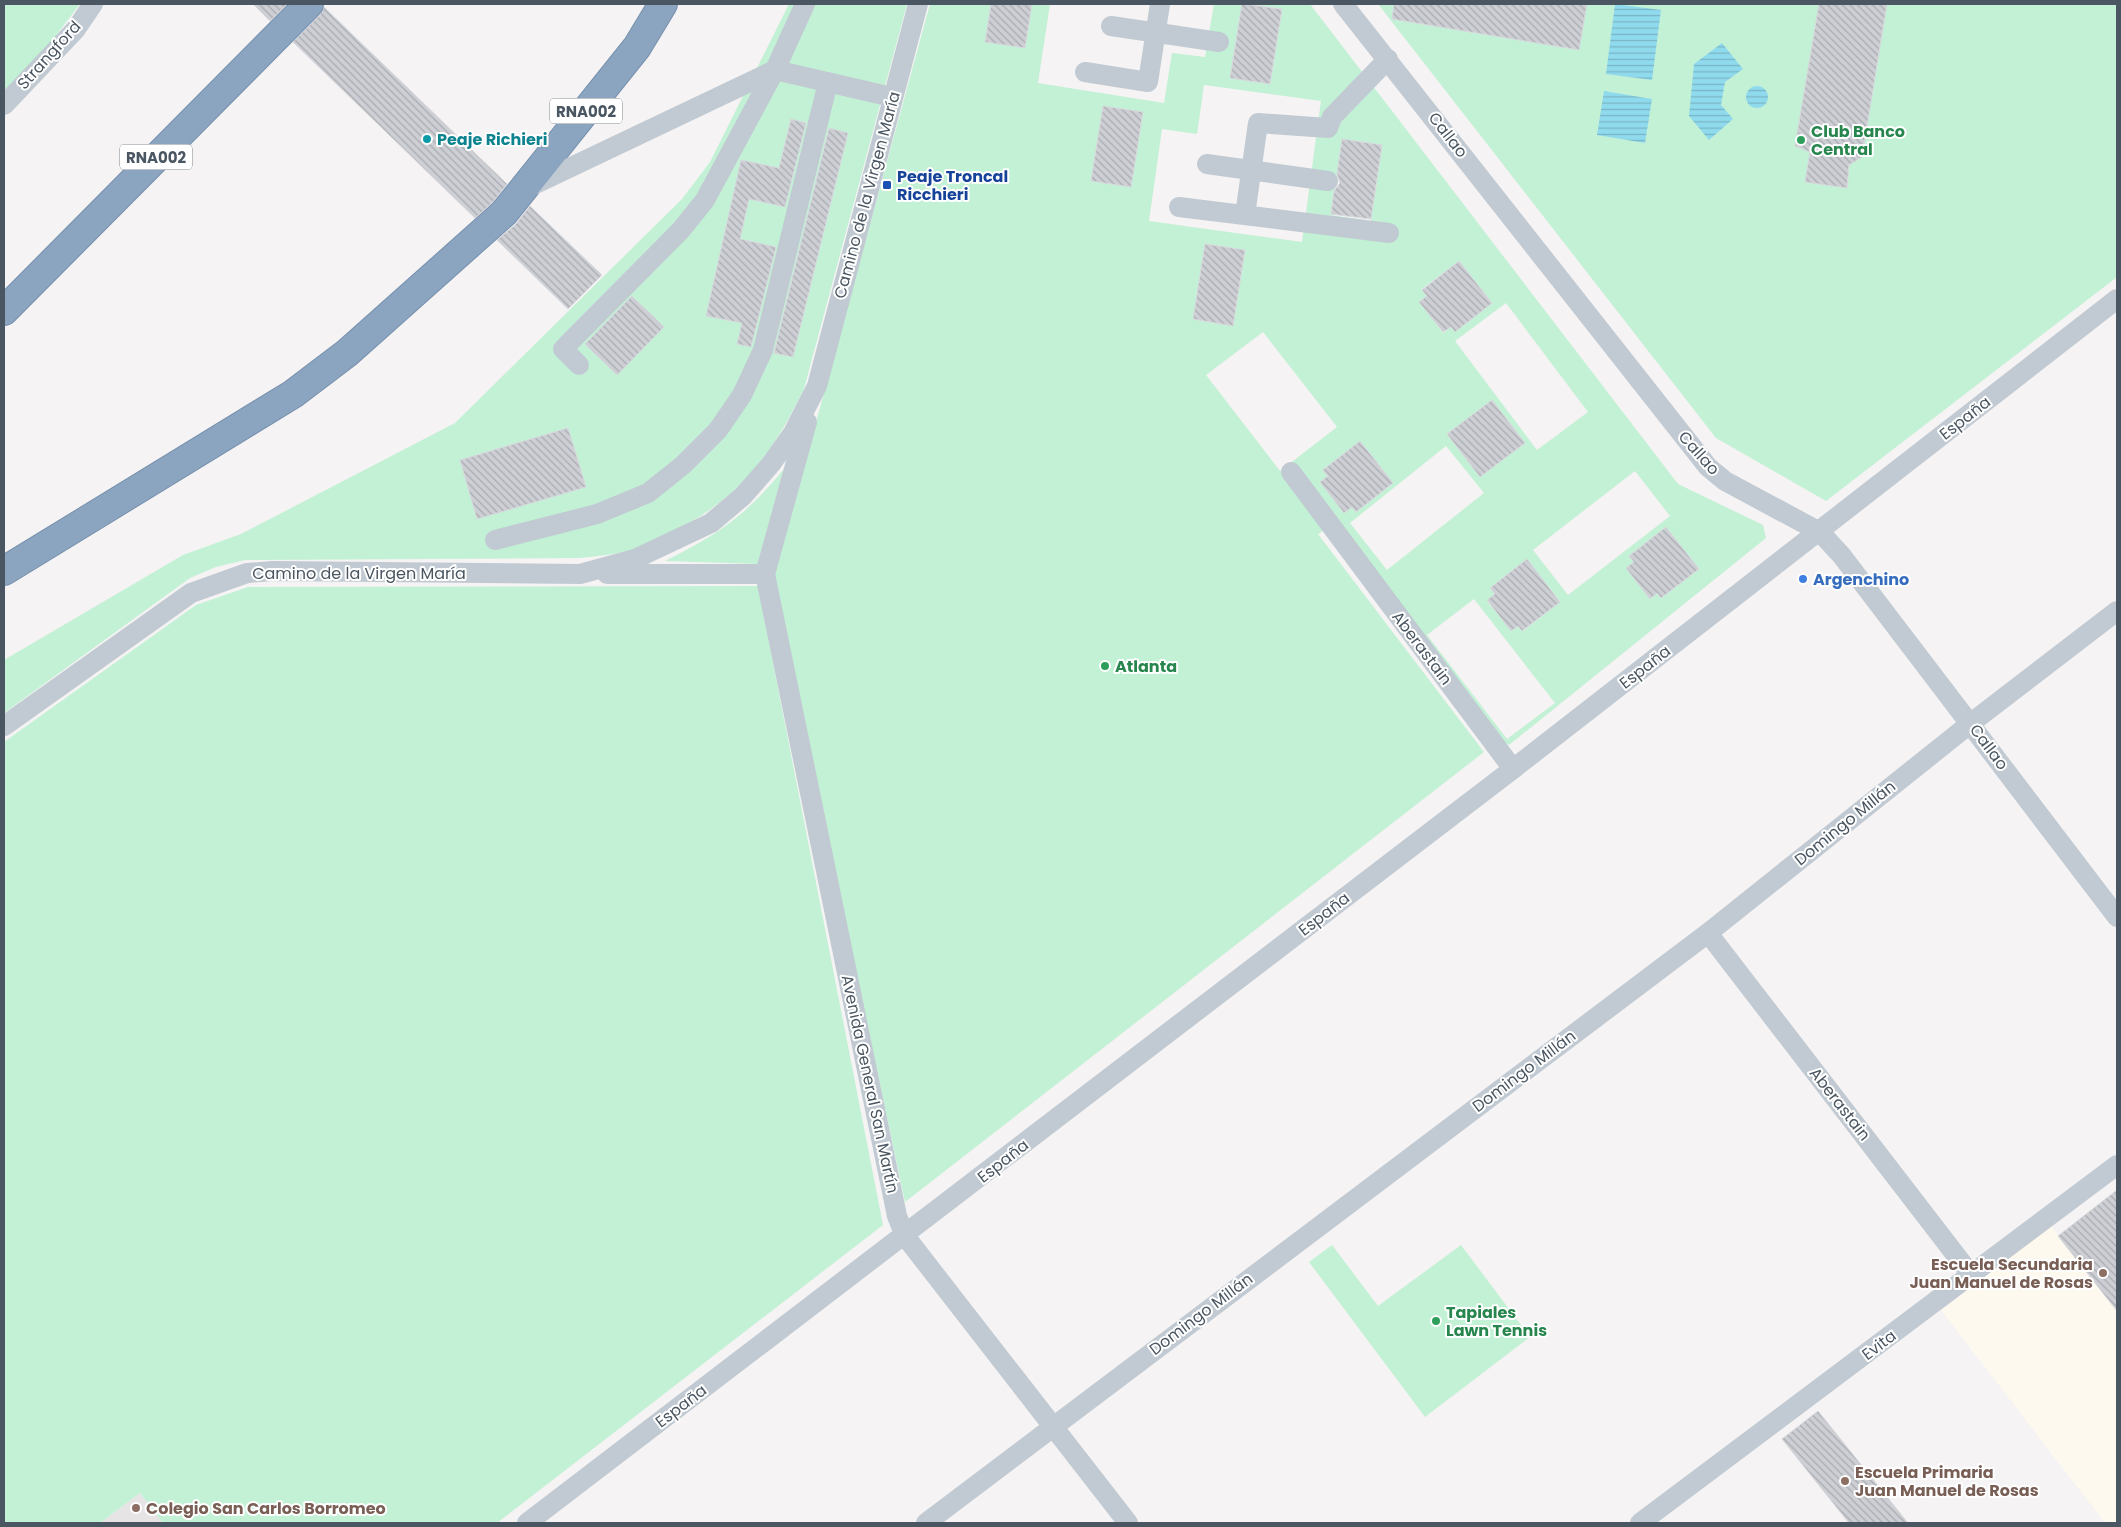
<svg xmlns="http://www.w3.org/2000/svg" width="2121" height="1527" font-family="Poppins,sans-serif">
	<defs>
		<pattern id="water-rules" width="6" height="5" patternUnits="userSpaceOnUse" patternTransform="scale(1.25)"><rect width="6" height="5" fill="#90daee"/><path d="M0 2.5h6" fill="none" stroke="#78b4c4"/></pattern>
		<pattern id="building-back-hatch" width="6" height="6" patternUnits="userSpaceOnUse" patternTransform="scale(1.25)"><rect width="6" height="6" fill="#cdcfd5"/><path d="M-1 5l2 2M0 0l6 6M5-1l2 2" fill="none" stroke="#a8abb0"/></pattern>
	</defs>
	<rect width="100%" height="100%" fill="#f5f3f3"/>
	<path fill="#fdf9ef" d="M2051 1226 2117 1311V1523H2105L1941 1310Z"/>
	<path fill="#e6e4e5" d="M140 1493 163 1523H100Z"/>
	<path fill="#c3f1d5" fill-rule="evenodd" d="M4 4H80L51 42 4 91Z
		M789 4H907L804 389C769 460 737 502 663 536 652 541 640 548 628 551 613 555 596 556 580 558L245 560 216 567 190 578 4 713V660L183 555 241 534 455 423 682 199 710 162Z
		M930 4H991L985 42 1025 48 1032 4H1050L1038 83 1164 103 1172 53 1205 57 1214 4H1242L1230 78 1270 84 1282 9 1250 4H1310L1678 484 1763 525 1766 538 1509 745 1502 741 1331 526 1318 534 1484 752 905 1202 773 580ZM1204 85 1321 101 1302 242 1149 221 1162 129 1197 134ZM1103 106 1142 112 1131 187 1091 181ZM1342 139 1382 145 1371 221 1331 215ZM1205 245 1245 250 1233 326 1193 319ZM1459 261 1472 277 1464 283 1480 288 1492 303 1455 332 1451 327 1443 333 1436 324 1445 316 1419 302 1427 296 1422 289ZM1506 303 1588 412 1537 450 1455 341ZM1263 332 1337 427 1280 471 1206 375ZM1492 401 1504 416 1505 433 1513 427 1525 443 1480 477 1469 463 1478 455 1470 445 1460 451 1447 434ZM1360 441 1373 457 1365 463 1381 468 1393 483 1356 512 1352 507 1344 513 1337 504 1346 496 1320 482 1328 476 1323 470ZM1446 446 1484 493 1387 570 1350 523ZM1635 471 1670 516 1568 595 1533 550ZM1666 527 1699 569 1661 598 1657 593 1650 599 1643 590 1652 582 1634 578 1626 568 1634 562 1629 556ZM1527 559 1539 575 1532 581 1548 586 1560 602 1523 631 1518 626 1511 631 1504 622 1513 615 1495 611 1487 601 1495 594 1490 588ZM1474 599 1555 703 1507 739 1427 635Z
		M1378 4H2117V277L1826 501 1716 438Z
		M784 469 758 564 665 561C719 534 745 516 784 469Z
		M758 586 883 1225 497 1523H163L140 1493 100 1523H4V742L196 605 248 587Z
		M1332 1245 1378 1306 1461 1245 1530 1337 1425 1417 1309 1262Z"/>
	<path fill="url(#water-rules)" d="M1615 4 1661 10 1652 80 1606 74Z
		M1722 43 1743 69 1725 82 1721 105 1733 119 1709 140 1689 116 1694 64Z
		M1746 97a11 11 0 1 1 22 0a11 11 0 1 1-22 0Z
		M1604 91 1652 99 1645 143 1597 135Z"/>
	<path fill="url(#building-back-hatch)" stroke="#d7d9de" d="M253 4H287L270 21Z
		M991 4H1032L1025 48 985 42Z
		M1242 4 1282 9 1270 84 1230 78Z
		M1394 4H1587L1579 50 1392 19Z
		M1819 4H1887L1862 157 1849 165 1847 188 1805 182 1810 152 1795 146Z
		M324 7 507 184 493 202 475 218 293 42 320 15Z
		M1103 106 1143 112 1131 187 1091 181Z
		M791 119 806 123 785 207 749 199 740 239 776 247 751 347 737 344 742 323 706 316 741 160 779 168Z
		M829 128 848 133 793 357 774 353Z
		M1342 139 1382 145 1371 219 1331 214 1334 191 1340 183 1337 174Z
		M530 206 602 275 568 309 497 240 515 225Z
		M1205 244 1245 250 1233 326 1193 319Z
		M1459 261 1492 303 1455 332 1451 327 1443 332 1419 302 1427 296 1422 290Z
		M632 296 664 327 617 375 585 344Z
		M1492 400 1525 443 1480 477 1447 434Z
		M568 428 586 487 477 519 460 460Z
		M1360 441 1393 483 1356 512 1352 507 1344 513 1320 482 1328 476 1323 470Z
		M1666 527 1699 569 1661 598 1657 593 1650 599 1626 568 1634 562 1629 556Z
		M1527 559 1560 602 1522 631 1518 626 1511 631 1487 600 1495 594 1490 588Z
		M2117 1190V1311L2058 1236Z
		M1818 1411 1908 1523H1849L1782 1439Z"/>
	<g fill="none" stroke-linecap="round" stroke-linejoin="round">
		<defs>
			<path id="highway" d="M4 311 309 4
				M4 571 293 394 347 353 504 213 637 47 663 4"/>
		</defs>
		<use href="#highway" stroke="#7690ad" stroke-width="30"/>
		<path stroke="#c1cad2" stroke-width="20" d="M1343 4 1708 467 1725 481 1820 532 1842 556 2117 917
			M1111 26 1219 42
			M1085 72 1148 82 1160 4
			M4 105 76 29 93 4
			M1207 164 1328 181
			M527 188 775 70 805 4
			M1179 207 1389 233
			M1245 215 1258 123 1328 128 1332 117 1388 59
			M579 365 563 349 681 230 705 200 775 70 892 97
			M807 422 765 574 897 1216 905 1236 1128 1523
			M1291 472 1513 769
			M495 540 597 514 648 493 683 465 718 430 742 395 763 350 828 82
			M607 574H765
			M4 726 191 593 247 573 273 571 580 574 635 559 711 523 743 496 771 464 793 433 817 386 918 4
			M1708 933 1972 1276
			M527 1523 1513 769 2117 299
			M926 1523 1708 933 1971 723 2117 611
			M1640 1523 2117 1165"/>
		<use href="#highway" stroke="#8ba5c1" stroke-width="28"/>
	</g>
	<circle fill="#0f9aa8" stroke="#fff" stroke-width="2" cx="427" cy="139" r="5"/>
	<g fill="#2e9e5b" stroke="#fff" stroke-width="2">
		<circle cx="1801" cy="140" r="5"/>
		<circle cx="1105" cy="666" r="5"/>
		<circle cx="1436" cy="1321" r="5"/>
	</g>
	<rect fill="#1a4fb4" stroke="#fff" stroke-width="2" x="882" y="180" width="10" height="10" rx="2.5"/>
	<circle fill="#3f7fe0" stroke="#fff" stroke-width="2" cx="1803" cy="579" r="5"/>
	<g fill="#8d6e63" stroke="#fff" stroke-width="2">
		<circle cx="2103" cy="1273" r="5"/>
		<circle cx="1845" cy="1481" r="5"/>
		<circle cx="136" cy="1508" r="5"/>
	</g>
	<g text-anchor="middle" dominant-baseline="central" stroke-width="4" stroke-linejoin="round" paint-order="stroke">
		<g fill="#fff" stroke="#808990" stroke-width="1">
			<rect x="550" y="98.5" width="72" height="25" rx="4"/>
			<rect x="120" y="144.5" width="72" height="25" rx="4"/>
		</g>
		<g font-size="15" font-weight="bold" fill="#4a5661">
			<text x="586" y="111">RNA002</text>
			<text x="156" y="157">RNA002</text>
		</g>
		<g font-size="16" fill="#4a5661" stroke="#fff">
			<text transform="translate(49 55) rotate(-48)">Strangford</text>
			<text transform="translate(1448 135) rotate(52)">Callao</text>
			<text transform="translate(867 195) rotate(-75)">Camino de la Virgen María</text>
			<text transform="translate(1965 418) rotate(-38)">España</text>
			<text transform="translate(1699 453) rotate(48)">Callao</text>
			<text x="359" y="573">Camino de la Virgen María</text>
			<text transform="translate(1422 648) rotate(53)">Aberastain</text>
			<text transform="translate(1645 667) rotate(-38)">España</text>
			<text transform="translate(1989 747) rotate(53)">Callao</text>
			<text transform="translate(1845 823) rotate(-39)">Domingo Millán</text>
			<text transform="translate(1324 914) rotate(-38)">España</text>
			<text transform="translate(1524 1071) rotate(-37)">Domingo Millán</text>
			<text transform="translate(870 1084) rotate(78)">Avenida General San Martín</text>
			<text transform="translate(1840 1104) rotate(52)">Aberastain</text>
			<text transform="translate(1003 1161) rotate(-38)">España</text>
			<text transform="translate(1201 1314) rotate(-37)">Domingo Millán</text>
			<text transform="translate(1879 1345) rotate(-37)">Evita</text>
			<text transform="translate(681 1406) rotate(-37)">España</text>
		</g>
		<g font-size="16" font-weight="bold" fill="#27864d" stroke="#fff" text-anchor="start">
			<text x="1811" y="131">Club Banco<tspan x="1811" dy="18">Central</tspan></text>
			<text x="1115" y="666">Atlanta</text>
			<text x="1446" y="1312">Tapiales<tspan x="1446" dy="18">Lawn Tennis</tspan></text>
		</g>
		<g font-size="16" font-weight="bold" fill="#0d838f" stroke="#fff" text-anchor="start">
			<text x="437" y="139">Peaje Richieri</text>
		</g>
		<g font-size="16" font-weight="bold" fill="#164399" stroke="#fff" text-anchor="start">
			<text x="897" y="176">Peaje Troncal<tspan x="897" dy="18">Ricchieri</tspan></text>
		</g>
		<g font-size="16" font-weight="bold" fill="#366cbe" stroke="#fff" text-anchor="start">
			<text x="1813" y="579">Argenchino</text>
		</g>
		<g font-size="16" font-weight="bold" fill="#785e54" stroke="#fff" text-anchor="start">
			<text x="2093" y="1264" text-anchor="end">Escuela Secundaria<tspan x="2093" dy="18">Juan Manuel de Rosas</tspan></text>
			<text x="1855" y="1472">Escuela Primaria<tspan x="1855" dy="18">Juan Manuel de Rosas</tspan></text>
			<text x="146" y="1508">Colegio San Carlos Borromeo</text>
		</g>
	</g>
	<rect width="2121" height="1527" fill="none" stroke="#4a5661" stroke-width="10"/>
</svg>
